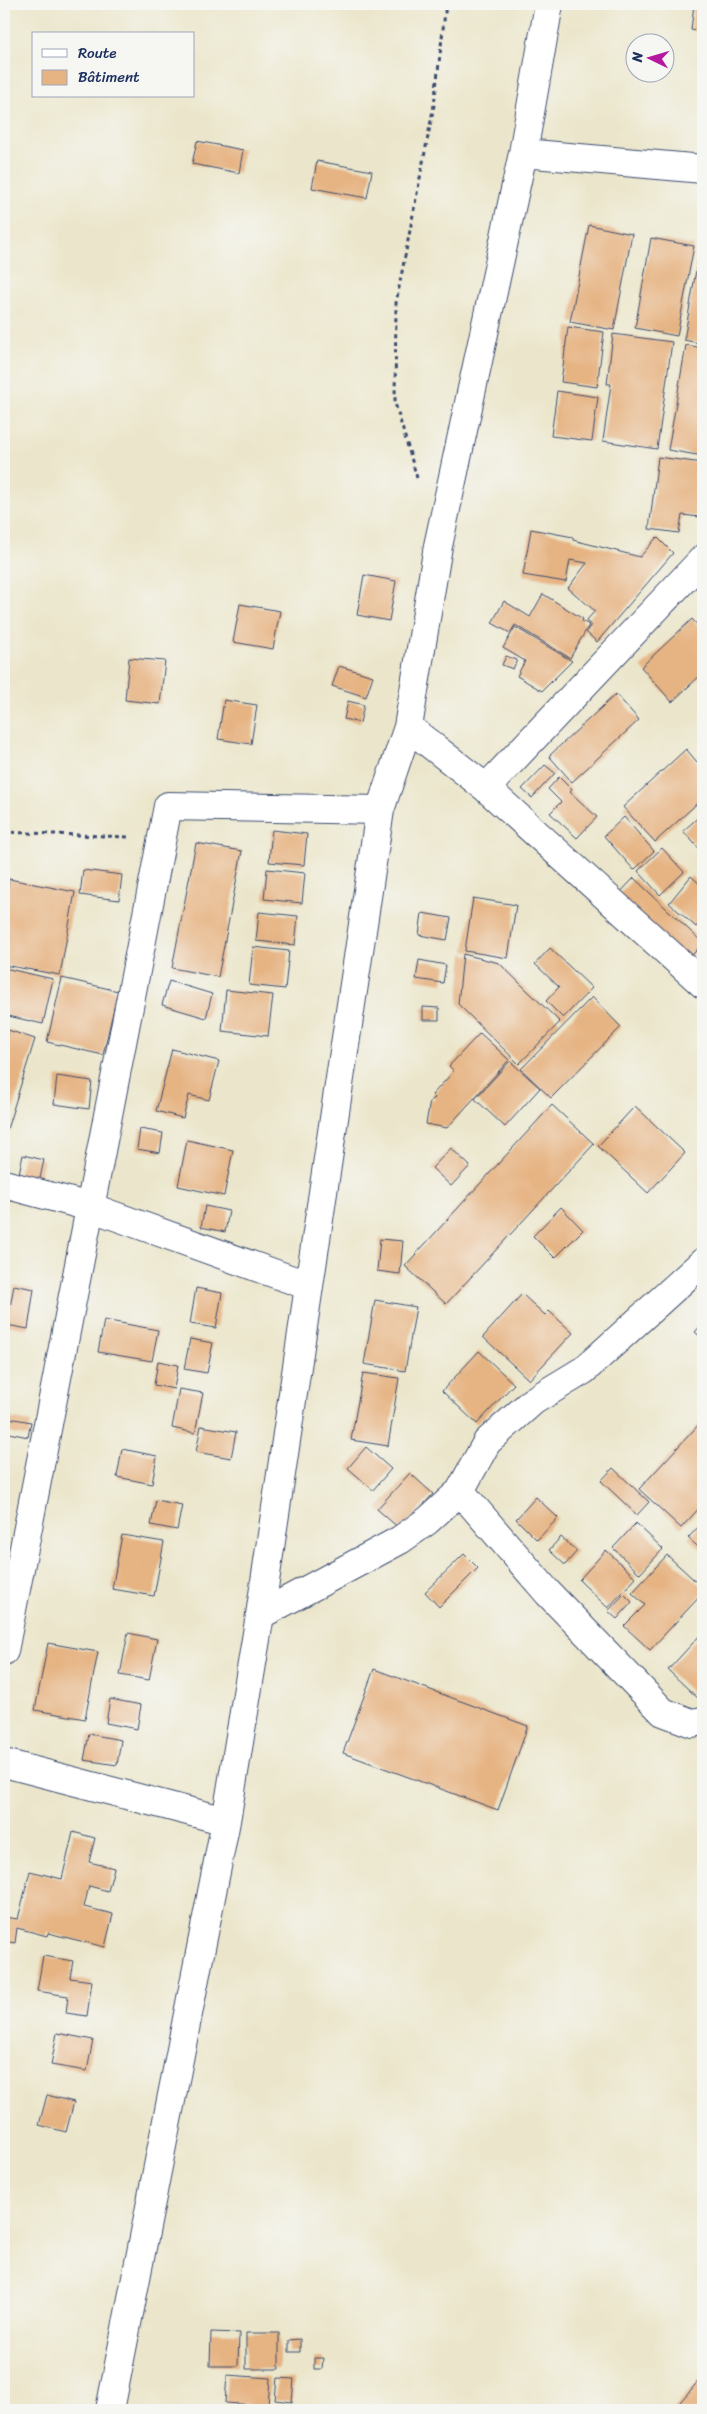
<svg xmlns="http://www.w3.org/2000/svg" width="707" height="2414" font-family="Sriracha,sans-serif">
	<rect width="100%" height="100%" fill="#f6f6f2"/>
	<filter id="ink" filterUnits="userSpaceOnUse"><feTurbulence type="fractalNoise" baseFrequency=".02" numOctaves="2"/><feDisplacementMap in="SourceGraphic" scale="10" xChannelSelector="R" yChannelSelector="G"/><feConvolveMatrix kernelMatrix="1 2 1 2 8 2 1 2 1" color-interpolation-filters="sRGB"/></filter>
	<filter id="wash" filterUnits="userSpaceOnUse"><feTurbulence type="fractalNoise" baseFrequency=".0096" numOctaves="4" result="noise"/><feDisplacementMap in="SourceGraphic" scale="20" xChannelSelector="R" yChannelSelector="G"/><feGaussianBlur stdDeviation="1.12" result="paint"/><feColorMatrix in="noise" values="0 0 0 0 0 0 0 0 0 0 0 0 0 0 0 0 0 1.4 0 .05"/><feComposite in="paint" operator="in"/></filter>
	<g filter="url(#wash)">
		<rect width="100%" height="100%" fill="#ebe6cb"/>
		<g id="blocks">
			<path fill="#e6b382" d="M694 4H703V32L691 30Z
				M197 141 243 150 239 173 192 164Z
				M317 161 372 171 367 198 312 188Z
				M589 225 632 234 614 330 570 322Z
				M651 238 694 246 677 336 635 328Z
				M701 241H703V344L684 340Z
				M568 327 604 332 597 387 561 382Z
				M613 334 672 342 657 449 603 441 611 384H607Z
				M686 345 703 348V456L668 450Z
				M557 391 598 397 592 441 551 436Z
				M658 457 703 463V497L700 517 682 515 679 533 649 529Z
				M531 529 573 537V540L640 557 657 537 673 553 597 642 586 632 591 625 586 621 595 611 568 588 587 563 570 560 566 582 523 575Z
				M364 575 396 581 389 621 357 615Z
				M543 594 583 619 582 621 589 625 570 658 515 625 510 633 492 623 504 601 530 617Z
				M240 604 280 611 273 649 233 642Z
				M692 619 703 631V673L672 702 641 667Z
				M515 627 572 661 542 691 517 676 525 661 503 648Z
				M506 656 517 660 513 669 502 665Z
				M129 658 165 661 160 704 125 700Z
				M339 666 373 676 366 697 332 686Z
				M616 694 639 720 572 782 549 756Z
				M224 700 257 705 251 744 218 739Z
				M348 701 364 705 360 723 344 719Z
				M686 749 703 769V798L655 842 623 807Z
				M545 765 555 773 532 798 522 789Z
				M559 777 572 790 570 792 597 817 577 838 550 813 561 802 548 789Z
				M703 813V853L683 831Z
				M624 817 654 851 634 870 604 836Z
				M272 830 307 834 304 865 269 862Z
				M196 843 242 851 218 977 172 968Z
				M662 848 684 872 660 895 638 871Z
				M267 869 305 873 302 903 264 899Z
				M83 870 122 875 119 900 80 895Z
				M691 876 703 887V919L696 927 669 903Z
				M634 878 703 943 686 962 614 899Z
				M9 879 75 892 60 975 4 965V910Z
				M473 898 516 905 508 958 465 951Z
				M259 912 298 916 295 945 256 941Z
				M422 913 451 918 447 940 419 935Z
				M253 947 289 951 285 989 249 985Z
				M550 948 592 988 563 1018 546 1001 559 987 535 964Z
				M463 954 499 963 560 1022 519 1064 458 1004Z
				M419 960 446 965 443 983 416 979Z
				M4 968 53 979 43 1024 4 1015Z
				M62 978 118 991 103 1055 47 1042Z
				M169 981 212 994 206 1018 162 1005Z
				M226 990 273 995 268 1036 222 1031Z
				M592 997 621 1027 551 1098 521 1069Z
				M423 1007 439 1008V1020H423Z
				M8 1030 35 1039 4 1139V1047Z
				M480 1033 509 1060 447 1128 426 1124 430 1101 435 1098 432 1095 454 1071 449 1066Z
				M172 1049 219 1061 209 1100 189 1095 183 1118 156 1111Z
				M510 1061 540 1088 505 1127 475 1099Z
				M57 1076 92 1081 89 1109 54 1104Z
				M552 1105 594 1144 446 1304 405 1266Z
				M635 1106 685 1153 648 1193 598 1146Z
				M140 1129 163 1133 160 1153 137 1149Z
				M187 1140 233 1150 224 1196 178 1186Z
				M451 1148 470 1166 451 1186 432 1168Z
				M23 1155 44 1160 39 1183 18 1178Z
				M205 1206 229 1211 225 1232 201 1227Z
				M561 1207 583 1230 555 1258 533 1236Z
				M380 1239 403 1241 400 1274 377 1271Z
				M14 1285 34 1289 28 1329 7 1325Z
				M196 1288 222 1293 216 1328 190 1324Z
				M522 1294 545 1315 549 1311 573 1333 529 1380 483 1337Z
				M375 1300 416 1307 405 1371 364 1364Z
				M104 1320 158 1330 152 1361 98 1352Z
				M703 1323V1339L695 1332Z
				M190 1339 213 1343 207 1373 184 1369Z
				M479 1351 514 1384 477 1424 442 1391Z
				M158 1361 178 1365 174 1389 154 1385Z
				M363 1373 399 1378 388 1446 351 1440Z
				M179 1389 203 1393 195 1433 172 1428Z
				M4 1417 31 1422 28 1437 4 1432Z
				M703 1420V1504L681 1528 639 1489Z
				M201 1426 236 1432 231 1458 196 1452Z
				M366 1447 391 1469 373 1490 348 1468Z
				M122 1449 157 1456 152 1484 117 1477Z
				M613 1468 649 1502 637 1515 601 1481Z
				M410 1473 433 1494 401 1530 377 1509Z
				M536 1497 558 1518 537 1540 516 1519Z
				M156 1500 182 1505 177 1530 151 1525Z
				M703 1522V1551L688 1538Z
				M636 1523 663 1549 640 1574 613 1548Z
				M122 1535 164 1542 154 1596 112 1589Z
				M561 1537 577 1551 565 1565 549 1550Z
				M606 1550 636 1578 608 1608 579 1580Z
				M464 1554 478 1568 439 1607 425 1592Z
				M667 1555 703 1588V1593L650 1650 624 1626 645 1605 632 1593Z
				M624 1594 632 1602 617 1619 608 1611Z
				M703 1632V1703L668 1670Z
				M128 1633 157 1639 149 1680 120 1675Z
				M48 1643 98 1652 85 1719 35 1710Z
				M374 1669 528 1726 498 1810 343 1753Z
				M110 1699 141 1705 137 1729 106 1723Z
				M89 1734 121 1740 117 1765 84 1760Z
				M73 1832 95 1838 89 1862 114 1868 108 1891 89 1886 84 1907 113 1914 105 1947 48 1933 47 1936 17 1928 15 1943 4 1941V1917L18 1919 30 1871 62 1879Z
				M43 1956 73 1961 70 1978 92 1981 87 2016 66 2013 68 1996 37 1991Z
				M57 2033 93 2040 87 2071 51 2065Z
				M47 2095 74 2102 66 2132 39 2125Z
				M211 2332 239 2333 238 2366H210Z
				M246 2333H279V2369H246Z
				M300 2339V2352H289V2340Z
				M314 2358H323L322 2369H314Z
				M227 2375 270 2378 268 2406 225 2403Z
				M703 2376V2410H673Z
				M277 2378 294 2379 292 2402 275 2400Z"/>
		</g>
	</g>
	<g filter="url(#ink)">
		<use href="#blocks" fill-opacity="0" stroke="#3a4a6e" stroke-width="1"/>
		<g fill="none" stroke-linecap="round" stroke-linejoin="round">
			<defs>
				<path id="minor" d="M523 153 703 169
					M408 727 486 788 703 984
					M486 788 703 559
					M4 1184 90 1207 309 1286
					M460 1491 548 1593 663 1712 692 1723 703 1721
					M260 1615 400 1540 427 1521 460 1491 487 1442 533 1401 584 1370 703 1262
					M4 1651 168 806 380 810
					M4 1763 226 1821
					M110 2410 226 1821 260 1615 380 810 408 727 438 546 523 153 549 4"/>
			</defs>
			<use href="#minor" stroke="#3a4a6e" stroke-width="30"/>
			<path stroke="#3a4a6e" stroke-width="3" stroke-dasharray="4 4" stroke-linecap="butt" d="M417 478 395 403 396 303 434 105 446 4
				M4 832 128 837"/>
			<use href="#minor" stroke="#fff" stroke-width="28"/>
		</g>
	</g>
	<rect width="707" height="2414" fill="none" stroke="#f6f6f2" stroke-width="20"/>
	<rect x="32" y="32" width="162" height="65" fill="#f6f6f2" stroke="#9ea6b7"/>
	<rect x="42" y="49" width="25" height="8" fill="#ffffff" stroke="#9ea6b7"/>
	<text x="78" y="58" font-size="15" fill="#1b2f5e">Route</text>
	<rect x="42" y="70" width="25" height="15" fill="#e6b382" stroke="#9ea6b7"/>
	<text x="78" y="82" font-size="15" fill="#1b2f5e">Bâtiment</text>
	<g transform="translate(650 58) rotate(275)"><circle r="24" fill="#f6f6f2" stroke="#9ea6b7"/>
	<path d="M0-4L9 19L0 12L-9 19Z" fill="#b5179e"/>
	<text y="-8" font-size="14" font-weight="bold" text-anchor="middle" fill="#1b2f5e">N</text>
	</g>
</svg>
